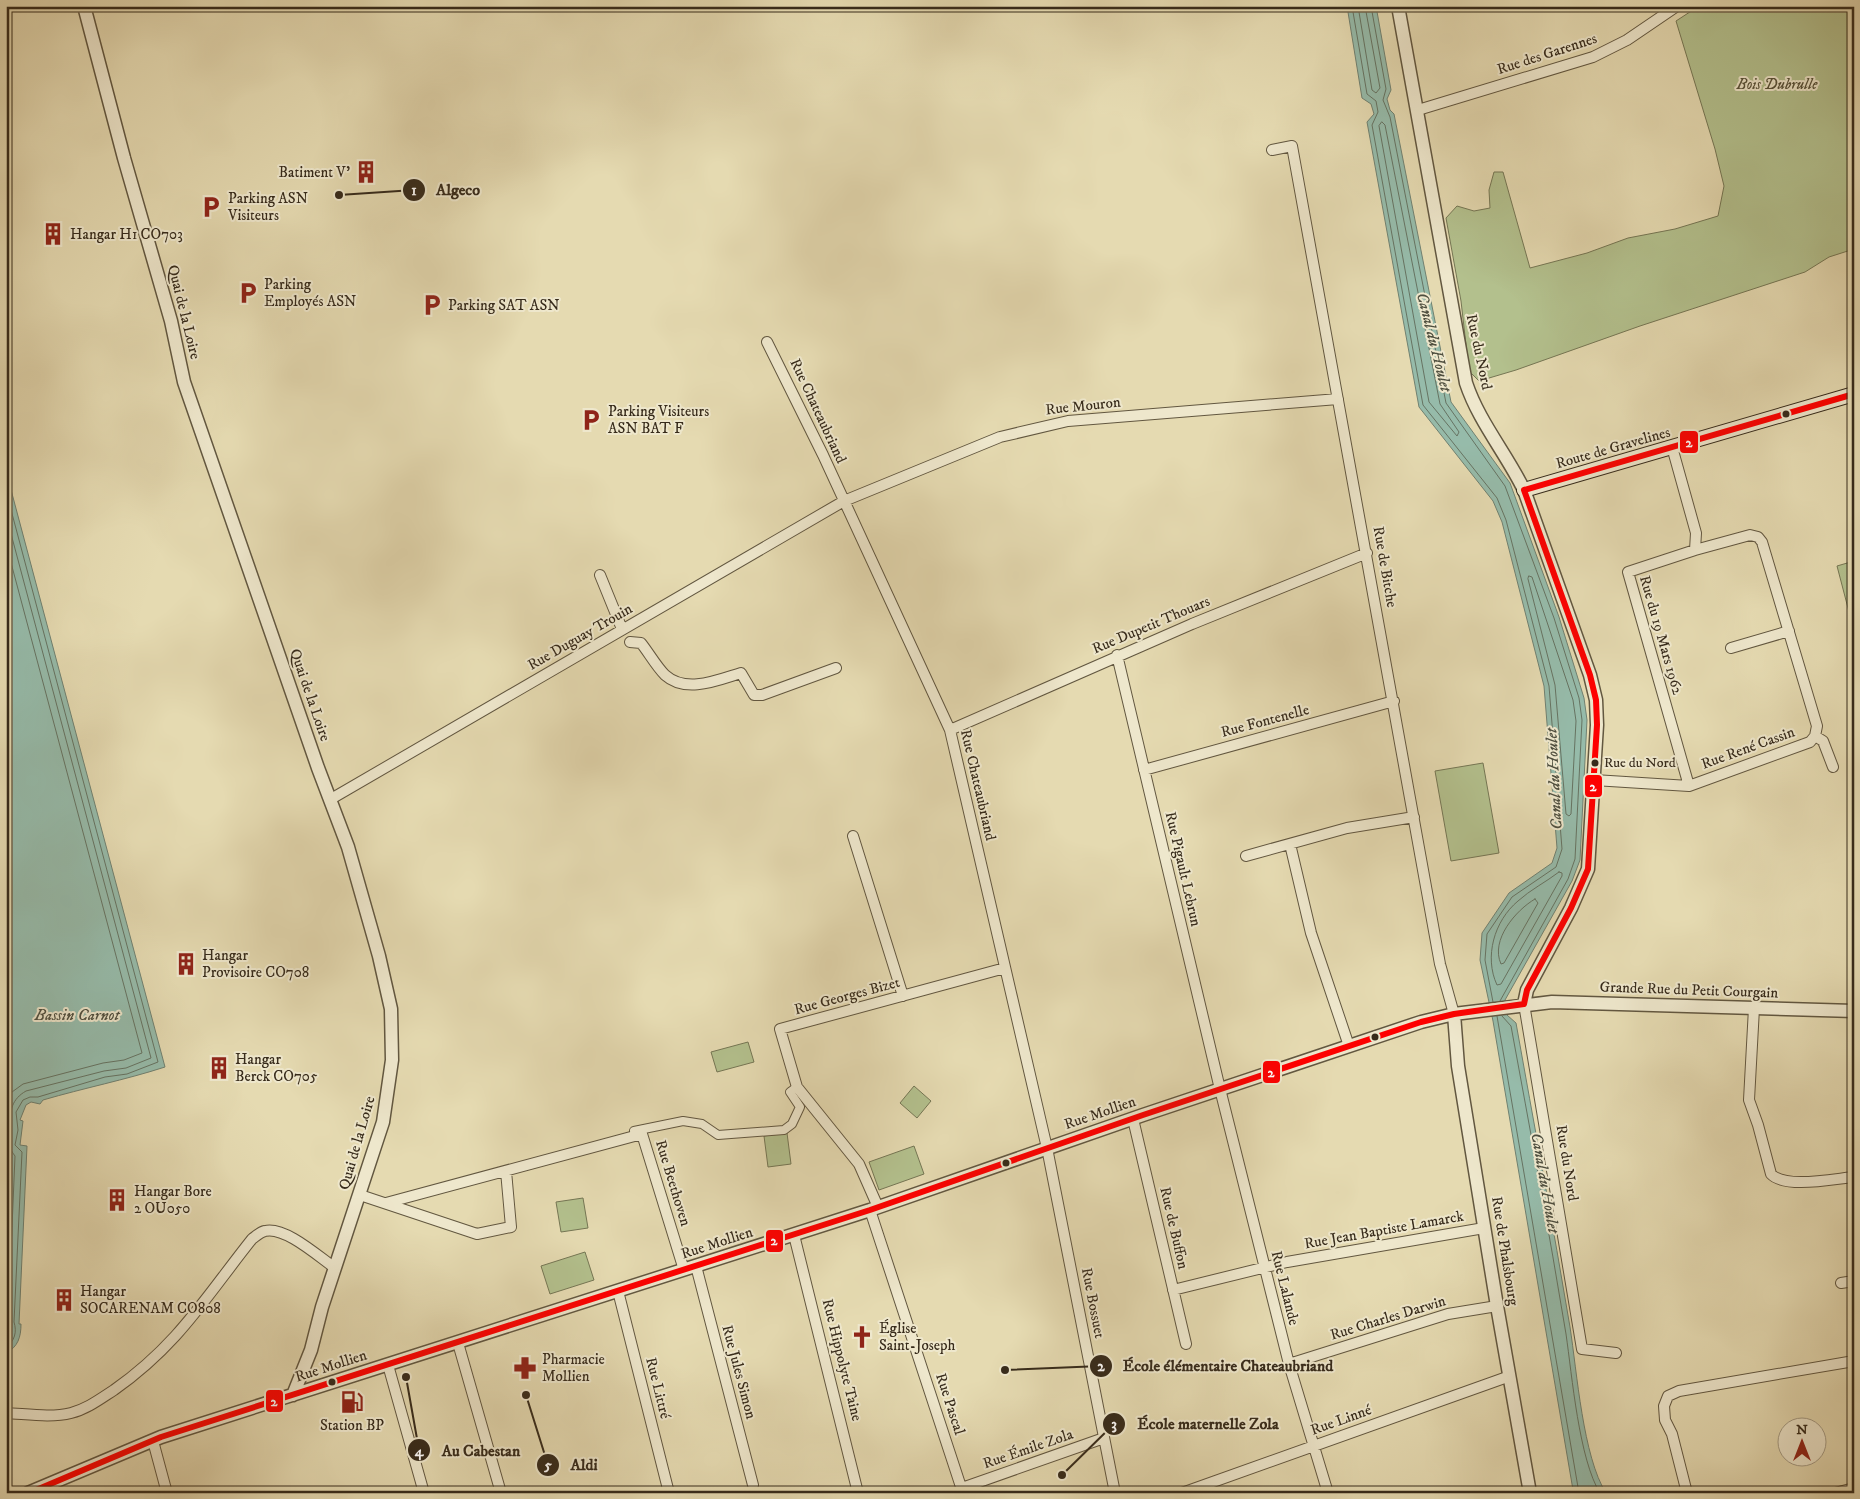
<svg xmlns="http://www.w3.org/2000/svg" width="1860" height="1499" font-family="'IM FELL DW Pica',serif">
	<rect width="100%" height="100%" fill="#e5dab1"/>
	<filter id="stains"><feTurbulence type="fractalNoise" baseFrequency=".004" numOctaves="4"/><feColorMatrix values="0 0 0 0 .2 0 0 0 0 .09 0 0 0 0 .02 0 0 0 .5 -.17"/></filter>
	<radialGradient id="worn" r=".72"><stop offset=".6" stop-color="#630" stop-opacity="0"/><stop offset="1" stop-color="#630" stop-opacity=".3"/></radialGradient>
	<path fill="#b3c08d" stroke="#757654" d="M1699 6H1854V249L1829 257 1805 272 1640 326 1516 370 1479 381 1469 371 1461 301 1446 218 1457 206 1474 211 1490 208 1489 190 1494 172H1503L1530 268 1587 253 1628 238 1675 229 1718 216 1724 186 1715 149 1676 21Z
		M1854 561V631L1837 566Z
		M1483 763 1499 853 1451 861 1435 771Z
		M748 1042 754 1062 717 1072 711 1052Z
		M914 1086 931 1101 917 1118 900 1103Z
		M787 1133 791 1164 768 1167 764 1136Z
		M914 1146 924 1174 879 1190 869 1162Z
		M583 1198 588 1228 561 1232 556 1202Z
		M585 1252 594 1280 550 1294 541 1266Z"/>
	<path fill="#96bbaa" stroke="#708171" d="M1347 6H1376L1391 90 1387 99 1390 110 1394 114 1451 402 1510 483 1559 617 1584 698 1587 720 1580 860 1572 881 1505 1000 1507 1015 1516 1023C1534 1124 1553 1225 1570 1327 1577 1372 1583 1457 1606 1493H1575L1573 1490 1493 1021 1480 960 1482 933 1509 893 1552 863 1557 848 1544 686 1502 522 1493 501 1419 407 1367 122 1374 114 1371 104 1362 98Z
		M6 471 165 1067C125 1080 84 1088 43 1100L40 1104 31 1102 26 1105 20 1120 23 1121 20 1145 27 1146 19 1324H21C21 1337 18 1347 6 1353Z"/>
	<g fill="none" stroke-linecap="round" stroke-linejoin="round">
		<path stroke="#667362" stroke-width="1" d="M1352 6 1367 94 1376 101 1378 112 1372 125 1423 405 1497 498 1506 520 1549 686 1562 849 1556 867 1512 897 1487 934 1485 960 1493 1002
			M1358 6 1372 90 1376 93 1380 88 1365 6
			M1371 6 1386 89 1383 100 1390 117 1446 403 1505 486 1554 618 1579 698 1582 720 1575 859 1568 879 1500 1001
			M1382 122 1385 125 1440 404 1459 432 1457 436 1429 402 1379 126Z
			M6 491 158 1062 127 1074 105 1077 38 1097H30L23 1100 16 1112 18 1130 15 1145 22 1152 14 1322C17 1332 15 1341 6 1347
			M6 515 151 1058 126 1068 104 1071 26 1091C12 1099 9 1111 11 1126 13 1140 3 1140 15 1156L8 1322 9 1330 6 1340
			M6 544 142 1053 124 1060 103 1063 23 1084 12 1092 6 1102
			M1529 576 1532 577 1573 700 1576 721 1571 814 1569 816 1566 814 1555 685 1528 579Z
			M1559 872 1562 873V876L1501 984 1497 985C1484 957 1494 921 1518 901 1530 890 1546 882 1559 872Z
			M1535 899 1538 903 1504 963 1501 964C1490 940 1516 910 1535 899Z
			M1497 1016 1579 1493
			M1502 1016 1511 1026C1530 1129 1549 1231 1566 1334 1572 1375 1579 1460 1600 1493"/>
		<defs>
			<path id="pedestrian" d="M634 1131 683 1121 702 1124 718 1135 784 1130 792 1124 800 1107 790 1092 797 1087"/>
			<path id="minor" d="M1418 110 1593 57 1627 40 1677 6
				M1272 150 1292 146 1440 964 1454 1014
				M767 342 823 455 950 730 1047 1148 1115 1493
				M1672 447 1696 533 1695 550 1628 572 1689 786
				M600 575 622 629
				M630 642 641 643C649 653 656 666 665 675 686 694 718 680 741 673L754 695H762L836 668
				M1731 648 1789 631
				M1117 655 1220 1089 1289 1364 1328 1493
				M950 730 1192 624 1367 553
				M1815 736 1823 741 1833 767
				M1144 770 1394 701
				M1594 780 1689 786 1810 742 1815 736 1817 726 1762 542 1758 537 1750 535 1695 550
				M331 799 844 501 1000 437 1068 421 1338 399
				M853 836 903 996
				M1290 844 1311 933 1349 1046
				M1246 856 1347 828 1414 817
				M1524 1004 1582 1349 1616 1353
				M1754 1008 1749 1100 1758 1125 1771 1174C1785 1189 1833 1179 1854 1177
				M1133 1119 1186 1344
				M360 1195 477 1234 511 1227 506 1171
				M386 1203 642 1134 684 1270
				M878 1207 859 1164 797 1087 780 1029 1005 968
				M870 1210 963 1493
				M794 1235 858 1493
				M696 1266 753 1485
				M1841 1283 1854 1281
				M1173 1290 1287 1262 1484 1228
				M618 1291 669 1493
				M458 1343 501 1493
				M1289 1364 1448 1314 1497 1306
				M388 1365 424 1493
				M6 1413C27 1414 51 1418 71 1413 87 1409 100 1399 114 1390 178 1345 205 1298 252 1239 256 1236 260 1232 265 1231 285 1226 319 1257 335 1268
				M153 1441 167 1493
				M962 1488 1104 1438
				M1182 1493 1510 1376
				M1687 1493 1672 1434 1665 1420 1664 1406 1668 1396 1679 1391 1854 1361
				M1835 1493 1854 1488"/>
			<path id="tertiary" d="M84 6 124 158 171 321 184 382 318 768 348 847 379 956 391 1009 392 1060 383 1122 322 1307 311 1350 293 1395
				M1398 6 1466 383C1479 422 1506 453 1524 490L1590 675 1596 700 1597 725 1588 869 1571 908 1527 990 1524 1004
				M1454 1014 1458 1066 1497 1306 1530 1493
				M28 1493 161 1437 870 1210 1143 1115 1421 1022 1454 1014 1552 1002 1854 1011"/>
			<path id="secondary" d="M1524 490 1854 394"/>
		</defs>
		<use href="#pedestrian" stroke="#625740" stroke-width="10"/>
		<use href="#minor" stroke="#625740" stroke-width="12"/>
		<use href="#tertiary" stroke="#625740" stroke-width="15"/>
		<use href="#secondary" stroke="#372b1b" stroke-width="16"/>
		<use href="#pedestrian" stroke="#eee7cc" stroke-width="8"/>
		<use href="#minor" stroke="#eee7cc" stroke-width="10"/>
		<use href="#tertiary" stroke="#eee7cc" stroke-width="12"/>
		<use href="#secondary" stroke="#eee7cc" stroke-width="14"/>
		<defs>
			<path id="bus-1" d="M1524 490 1854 394
				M1524 490 1590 675 1596 700 1597 725 1588 869 1571 908 1527 990 1524 1004
				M29 1493 161 1437 870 1210 1143 1115 1421 1022 1454 1014 1524 1004"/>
		</defs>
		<use href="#bus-1" stroke="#eee7cc" stroke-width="10"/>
		<use href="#bus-1" stroke="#fe0000" stroke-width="6"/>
	</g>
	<defs>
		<symbol id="building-bare" viewBox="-9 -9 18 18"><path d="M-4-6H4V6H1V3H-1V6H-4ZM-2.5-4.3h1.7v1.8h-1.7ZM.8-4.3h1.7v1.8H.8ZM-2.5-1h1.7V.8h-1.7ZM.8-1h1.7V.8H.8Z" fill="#8f2418" stroke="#eee7cc" stroke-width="2.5" paint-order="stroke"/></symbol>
		<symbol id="parking-bare" viewBox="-9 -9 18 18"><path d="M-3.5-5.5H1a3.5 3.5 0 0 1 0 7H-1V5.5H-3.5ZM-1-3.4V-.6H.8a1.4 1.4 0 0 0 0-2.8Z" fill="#8f2418" stroke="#eee7cc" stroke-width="2.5" paint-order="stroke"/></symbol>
		<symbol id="church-bare" viewBox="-9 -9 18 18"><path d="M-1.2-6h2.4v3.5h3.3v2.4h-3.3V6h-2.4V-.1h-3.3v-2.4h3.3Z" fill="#8f2418" stroke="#eee7cc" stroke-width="2.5" paint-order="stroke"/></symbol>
		<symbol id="pharmacy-bare" viewBox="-9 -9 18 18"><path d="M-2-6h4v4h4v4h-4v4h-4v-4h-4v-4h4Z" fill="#8f2418" stroke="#eee7cc" stroke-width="2.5" paint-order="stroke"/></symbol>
		<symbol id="fuel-bare" viewBox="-9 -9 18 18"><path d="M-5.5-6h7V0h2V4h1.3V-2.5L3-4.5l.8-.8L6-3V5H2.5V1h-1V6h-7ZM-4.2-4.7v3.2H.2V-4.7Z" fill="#8f2418" stroke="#eee7cc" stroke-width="2.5" paint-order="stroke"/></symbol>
	</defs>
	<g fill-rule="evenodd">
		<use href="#building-bare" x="350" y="156" width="32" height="32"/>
		<use href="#parking-bare" x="195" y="191" width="32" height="32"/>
		<use href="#building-bare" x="37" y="218" width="32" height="32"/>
		<use href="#parking-bare" x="232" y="277" width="32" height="32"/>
		<use href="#parking-bare" x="416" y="289" width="32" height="32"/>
		<use href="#parking-bare" x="575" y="404" width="32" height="32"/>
		<use href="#building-bare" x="170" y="948" width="32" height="32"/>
		<use href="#building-bare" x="203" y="1052" width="32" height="32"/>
		<use href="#building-bare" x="101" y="1184" width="32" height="32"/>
		<use href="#building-bare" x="48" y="1284" width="32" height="32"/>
		<use href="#church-bare" x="846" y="1321" width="32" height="32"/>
		<use href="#pharmacy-bare" x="509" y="1352" width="32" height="32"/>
		<use href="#fuel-bare" x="336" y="1386" width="32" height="32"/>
	</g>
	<g fill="#372b1b" stroke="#eee7cc" stroke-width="2">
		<circle cx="1786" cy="414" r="4.5"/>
		<circle cx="1595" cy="763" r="4.5"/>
		<circle cx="1375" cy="1037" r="4.5"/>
		<circle cx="1006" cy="1163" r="4.5"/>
		<circle cx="332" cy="1382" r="4.5"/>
	</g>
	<g text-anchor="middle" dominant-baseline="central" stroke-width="4" stroke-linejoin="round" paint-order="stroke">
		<g font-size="14" fill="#372b1b" stroke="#eee7cc" text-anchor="start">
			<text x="1604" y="763">Rue du Nord</text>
		</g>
		<g font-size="15" fill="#372b1b" stroke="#eee7cc">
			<text transform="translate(1547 54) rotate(-18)">Rue des Garennes</text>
			<text transform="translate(184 312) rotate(76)">Quai de la Loire</text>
			<text transform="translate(1479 352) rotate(78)">Rue du Nord</text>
			<text transform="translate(1083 406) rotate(-6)">Rue Mouron</text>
			<text transform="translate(818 411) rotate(65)">Rue Chateaubriand</text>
			<text transform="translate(1613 448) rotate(-16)">Route de Gravelines</text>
			<text transform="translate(1385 567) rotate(80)">Rue de Bitche</text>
			<text transform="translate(1151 625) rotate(-23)">Rue Dupetit Thouars</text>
			<text transform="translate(1661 635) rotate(74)">Rue du 19 Mars 1962</text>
			<text transform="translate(580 637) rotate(-30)">Rue Duguay Trouin</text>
			<text transform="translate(310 695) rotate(71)">Quai de la Loire</text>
			<text transform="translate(1265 721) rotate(-15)">Rue Fontenelle</text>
			<text transform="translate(1748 748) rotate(-20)">Rue René Cassin</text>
			<text transform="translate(978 785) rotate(77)">Rue Chateaubriand</text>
			<text transform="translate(1183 869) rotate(77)">Rue Pigault Lebrun</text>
			<text transform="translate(1689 990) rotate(2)">Grande Rue du Petit Courgain</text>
			<text transform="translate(847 996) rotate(-15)">Rue Georges Bizet</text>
			<text transform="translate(1100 1113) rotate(-19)">Rue Mollien</text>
			<text transform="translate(357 1143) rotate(-74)">Quai de la Loire</text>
			<text transform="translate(1567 1163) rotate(81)">Rue du Nord</text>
			<text transform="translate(673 1183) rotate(73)">Rue Beethoven</text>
			<text transform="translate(1174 1228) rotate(77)">Rue de Buffon</text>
			<text transform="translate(1384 1230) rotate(-10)">Rue Jean Baptiste Lamarck</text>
			<text transform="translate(717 1243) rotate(-18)">Rue Mollien</text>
			<text transform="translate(1505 1251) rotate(81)">Rue de Phalsbourg</text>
			<text transform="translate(1285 1288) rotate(76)">Rue Lalande</text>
			<text transform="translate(1093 1303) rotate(79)">Rue Bossuet</text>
			<text transform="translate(1388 1318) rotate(-17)">Rue Charles Darwin</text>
			<text transform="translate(842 1360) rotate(76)">Rue Hippolyte Taine</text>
			<text transform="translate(331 1366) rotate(-18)">Rue Mollien</text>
			<text transform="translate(739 1372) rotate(75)">Rue Jules Simon</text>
			<text transform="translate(658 1388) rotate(76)">Rue Littré</text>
			<text transform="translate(950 1404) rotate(72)">Rue Pascal</text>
			<text transform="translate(1341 1420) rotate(-20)">Rue Linné</text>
			<text transform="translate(1028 1449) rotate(-19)">Rue Émile Zola</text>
		</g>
		<g font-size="15" font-style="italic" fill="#565038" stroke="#eee7cc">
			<text x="1777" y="84">Bois Dubrulle</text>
		</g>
		<g font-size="15" fill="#372b1b" stroke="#eee7cc" text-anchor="start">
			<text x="350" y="172" text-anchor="end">Batiment V'</text>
			<text x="228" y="198">Parking ASN<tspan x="228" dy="17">Visiteurs</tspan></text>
			<text x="70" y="234">Hangar H1 CO703</text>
			<text x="264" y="284">Parking<tspan x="264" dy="17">Employés ASN</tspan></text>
			<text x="448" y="305">Parking SAT ASN</text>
			<text x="608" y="411">Parking Visiteurs<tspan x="608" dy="17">ASN BAT F</tspan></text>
			<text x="202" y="955">Hangar<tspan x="202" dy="17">Provisoire CO708</tspan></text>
			<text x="235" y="1059">Hangar<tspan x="235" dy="17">Berck CO705</tspan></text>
			<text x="134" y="1191">Hangar Bore<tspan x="134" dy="17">2 OU050</tspan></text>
			<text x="80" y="1291">Hangar<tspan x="80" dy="17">SOCARENAM CO808</tspan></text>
			<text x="879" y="1328">Église<tspan x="879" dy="17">Saint-Joseph</tspan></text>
			<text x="542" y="1359">Pharmacie<tspan x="542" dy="17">Mollien</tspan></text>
			<text x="352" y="1425" text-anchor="middle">Station BP</text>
		</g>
		<g font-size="16" font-style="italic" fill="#4f4f3f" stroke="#eee7cc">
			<text transform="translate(1434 342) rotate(76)">Canal du Houlet</text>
			<text transform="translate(1554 779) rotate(-93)">Canal du Houlet</text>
			<text x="77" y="1015">Bassin Carnot</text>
			<text transform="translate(1545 1183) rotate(80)">Canal du Houlet</text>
		</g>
	</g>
	<path fill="none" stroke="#372b1b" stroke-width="2" d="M339 195L414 190M1005 1370L1101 1366M1062 1475L1114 1424M406 1377L419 1450M526 1395L548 1465"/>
	<g fill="#372b1b" stroke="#eee7cc" stroke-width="2">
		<circle cx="339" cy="195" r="5"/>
		<circle cx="1005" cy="1370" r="5"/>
		<circle cx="1062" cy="1475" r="5"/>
		<circle cx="406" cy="1377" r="5"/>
		<circle cx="526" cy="1395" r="5"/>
		<circle cx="414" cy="190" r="12"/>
		<circle cx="1101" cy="1366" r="12"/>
		<circle cx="1114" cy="1424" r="12"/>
		<circle cx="419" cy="1450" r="12"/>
		<circle cx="548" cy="1465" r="12"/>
	</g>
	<g font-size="15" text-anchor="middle" font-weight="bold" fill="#fff">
		<text x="414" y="195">1</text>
		<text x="1101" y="1371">2</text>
		<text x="1114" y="1429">3</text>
		<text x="419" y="1456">4</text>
		<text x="548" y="1470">5</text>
	</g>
	<g font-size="16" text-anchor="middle" font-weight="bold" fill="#372b1b" stroke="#eee7cc" stroke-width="4" stroke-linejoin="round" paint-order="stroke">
		<text x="458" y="195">Algeco</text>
		<text x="1228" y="1371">École élémentaire Chateaubriand</text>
		<text x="1208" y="1429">École maternelle Zola</text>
		<text x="481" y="1456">Au Cabestan</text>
		<text x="584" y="1470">Aldi</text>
	</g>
	<g stroke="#eee7cc" stroke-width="2">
		<rect x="1679" y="430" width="20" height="24" rx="5" fill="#fe0000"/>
		<rect x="1584" y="774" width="19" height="24" rx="5" fill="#fe0000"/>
		<rect x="1262" y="1060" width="19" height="24" rx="5" fill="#fe0000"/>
		<rect x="765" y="1229" width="19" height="24" rx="5" fill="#fe0000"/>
		<rect x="265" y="1389" width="19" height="24" rx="5" fill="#fe0000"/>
	</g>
	<g font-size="14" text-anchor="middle" font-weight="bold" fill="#fff">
		<text x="1689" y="447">2</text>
		<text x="1593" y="791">2</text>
		<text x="1271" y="1077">2</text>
		<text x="774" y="1245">2</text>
		<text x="274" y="1406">2</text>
	</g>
	<rect width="1860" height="1499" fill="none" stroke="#e5dab1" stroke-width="25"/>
	<rect x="8" y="8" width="1845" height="1484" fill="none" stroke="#372b1b" stroke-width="2.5"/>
	<rect x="12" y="12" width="1835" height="1474" fill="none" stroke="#372b1b"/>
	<g transform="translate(1802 1442)"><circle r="24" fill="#eee7cc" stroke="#a59c85"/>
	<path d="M0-4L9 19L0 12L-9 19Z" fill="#8f2418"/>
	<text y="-8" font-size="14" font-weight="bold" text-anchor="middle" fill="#372b1b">N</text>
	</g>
	<rect width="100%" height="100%" filter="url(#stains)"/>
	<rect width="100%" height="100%" fill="url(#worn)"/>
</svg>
